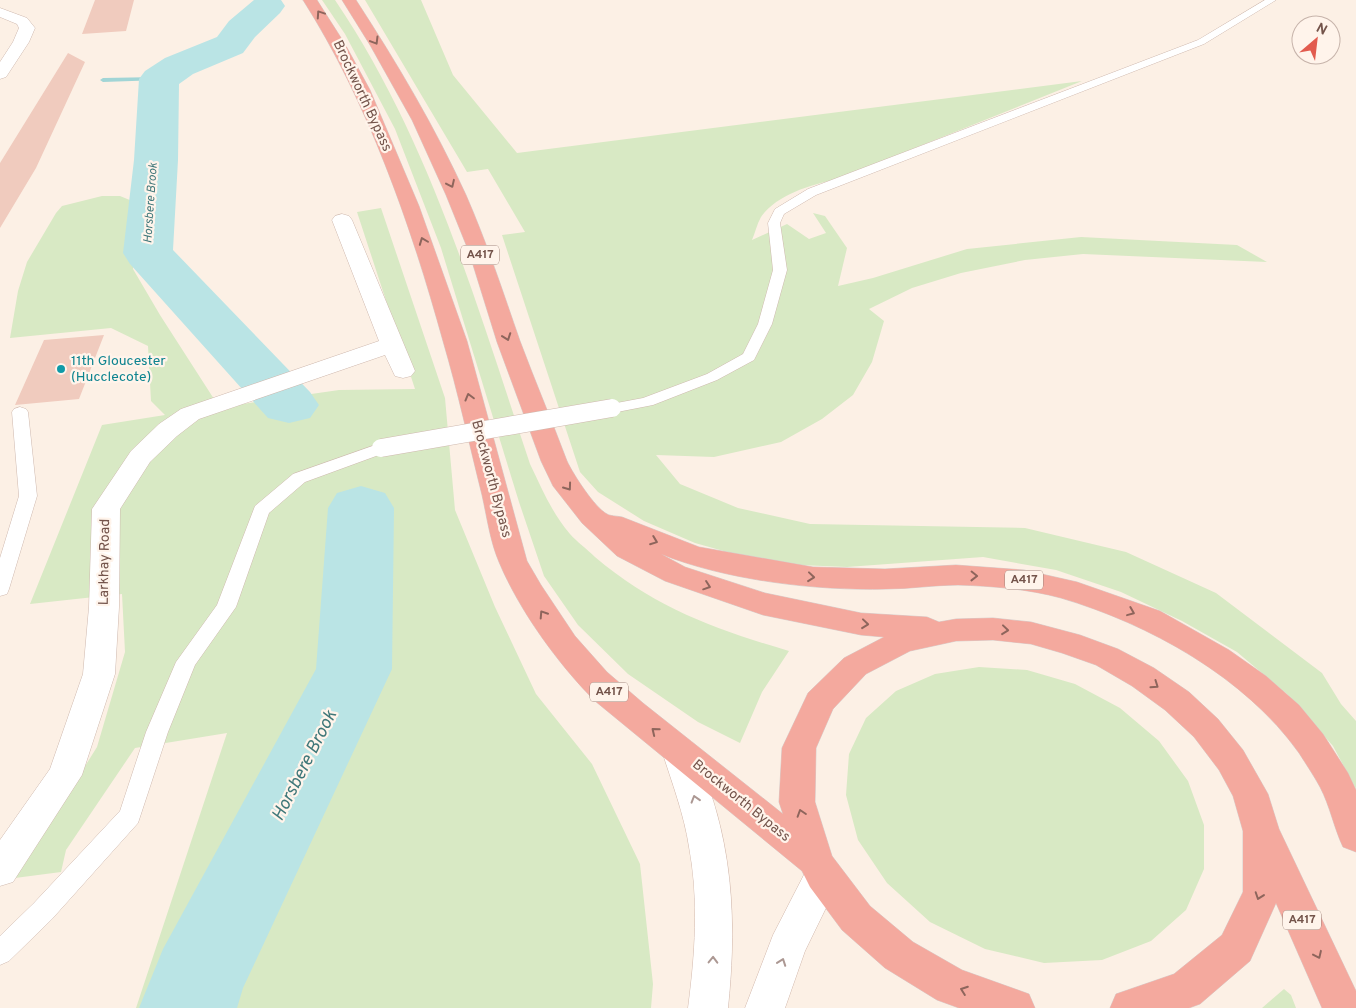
<svg xmlns="http://www.w3.org/2000/svg" width="1356" height="1008" font-family="Overpass,sans-serif">
	<rect width="100%" height="100%" fill="#fcf0e5"/>
	<path fill="#d8e9c4" d="M322 0H335C430 140 477 306 530 464 542 489 552 513 570 534 577 542 587 549 595 557 655 608 715 629 789 651L762 692 740 743 698 722 628 674 578 625 544 576 519 502 441 248 395 129 345 34Z
		M365 0H421L453 75 517 153 1082 81 835 180C811 184 775 196 761 217 757 224 755 233 752 240L787 224 809 239 826 233 813 213 825 216 847 248 838 286 873 278 967 249 1081 237 1237 245 1267 262 1083 254 1025 260 961 273 912 288 869 309 884 321 872 362 853 395 822 419 781 442 714 457 656 455 680 484 738 508 810 524 1025 528 1126 552 1216 593 1322 673 1341 704 1356 721V789L1333 746 1287 694 1237 652 1182 621 1121 592 1056 570 983 557 847 567 799 565 745 557 695 543 644 521 598 492 580 472 502 235 525 232 488 169 467 172Z
		M102 196H120L137 203V236L133 269 160 315 214 399 174 414 339 390 415 389 357 212 381 208 445 398 455 510 495 607 536 694 592 764 640 864 653 984 651 1008H136L227 733 135 748 66 850 61 872 15 878 97 747 125 652 122 594 30 604 102 425 165 415 151 401 148 346 111 328 10 338 18 291 27 262 56 213 62 206Z
		M979 667 1027 670 1075 684 1120 708 1159 741 1188 781 1204 825V869L1186 910 1151 941 1102 960 1044 963 985 949 930 922 887 883 858 840 846 795 849 754 866 718 896 691 935 674Z
		M1284 989 1291 995 1296 1008H1262Z"/>
	<g fill="none" stroke-linecap="round" stroke-linejoin="round">
		<path fill="#a1d5d6" fill-rule="evenodd" d="M159 77 161 78V80L103 82 100 80 103 78Z"/>
		<path fill="#bae4e5" fill-rule="evenodd" d="M254 0H281L285 6 280 13 255 37 243 53 193 74 179 84 178 160 173 250 310 392 319 405 310 418 289 423 268 418 130 264 123 253 134 160 139 79 145 71 165 58 217 37 229 21Z
			M361 486 385 493 394 508 392 669 243 988 237 1008H139L163 949 316 669 328 508 337 493Z"/>
	</g>
	<path fill="#f0cbbe" d="M95 0H134L126 31 82 34Z
		M68 53 85 62 36 168 0 228V163Z
		M104 335 79 399 15 405 44 340Z"/>
	<g fill="none" stroke-linecap="round" stroke-linejoin="round">
		<defs>
			<path id="lane" d="M1265 0H1276L1204 44 816 195 784 214 780 223 787 270 772 324 754 360 717 380 653 405 612 413 606 411 604 408 606 405 643 398 707 374 743 354 758 324 773 270 768 223 775 209 808 189 1198 40Z
				M20 407 26 409 28 412 37 496 9 589 7 594 0 596V558L19 496 12 412 14 409Z
				M381 443 387 444 389 448 387 452 305 482 269 513 236 607 195 665 168 732 138 823 52 919 9 961 0 965V936L34 903 120 811 146 732 176 662 217 605 255 506 293 474Z"/>
			<path id="street" d="M0 8 27 18 35 28 29 42 8 74 6 77 0 79V62L13 42 19 28 17 24 0 17Z
				M342 214 349 216 352 220 415 371 411 376 403 378 395 376 385 355 199 419 177 436 150 462 120 509 119 607 115 674 82 775 13 882 0 886V840L50 769 83 674 89 607 92 509 131 451 159 424 181 409 379 341 332 220 335 216Z"/>
			<path id="secondary" d="M679 737 691 741C699 756 703 772 709 788 734 860 736 932 728 1008H688C695 955 699 900 689 847 684 814 672 783 662 751L667 741Z
				M823 859 836 863 842 875 805 951 785 1008H745L773 935 810 863Z"/>
			<path id="highway" d="M303 0H317L345 44 370 90 419 206 467 341 527 561 541 585 575 636 607 672 643 703 783 814 779 802 782 748 808 693 844 658 884 637 861 635 763 615 665 581 617 556 582 523 553 486 541 461 497 342 469 252 446 195 412 120 370 45 342 0H356C397 63 435 127 466 195 487 243 503 292 520 341 535 381 552 421 567 461 573 474 595 508 607 514 610 516 617 516 622 517L699 547 813 567 885 569 956 565 1024 570 1077 582 1160 611 1229 650 1266 676 1299 705 1323 734 1348 773 1356 790V852L1343 847C1334 828 1330 806 1320 787 1314 776 1306 764 1299 753 1245 677 1149 624 1061 598 1028 589 992 586 958 585 934 585 910 589 886 589 816 591 725 580 661 554L685 567 765 593 861 613 927 617 939 622 956 619 993 618 1031 622 1080 635 1118 649 1154 668 1189 692 1218 719 1243 750 1268 794 1279 829 1356 991V1008H1322L1276 903 1250 961 1200 1004 1189 1008H1110L1116 994 1174 974 1222 935 1243 892V831L1233 796 1219 770 1194 737 1165 710 1132 686 1096 665 1062 653 1031 644 993 640 956 641 910 651 866 674 833 709 816 748 815 802 832 856 870 906 913 942 962 970 1029 994 1035 1008H959L937 1000 885 968 842 930 810 887 802 871 595 701C558 664 519 610 499 562 490 541 487 517 482 495 469 443 458 392 443 341 411 225 368 102 303 0Z"/>
		</defs>
		<use href="#lane" stroke="#cfb9af" stroke-width="1"/>
		<use href="#street" stroke="#cfb9af" stroke-width="1"/>
		<use href="#secondary" stroke="#d2b8ac" stroke-width="1"/>
		<use href="#highway" stroke="#d8cfcd" stroke-width="1"/>
		<use href="#lane" fill="#fff" fill-rule="evenodd"/>
		<use href="#street" fill="#fff" fill-rule="evenodd"/>
		<use href="#secondary" fill="#fff" fill-rule="evenodd"/>
		<use href="#highway" fill="#f4a99e" fill-rule="evenodd"/>
		<defs>
			<path id="lane-bridge" d="M381 448 612 408"/>
		</defs>
		<use href="#lane-bridge" stroke="#cfb9af" stroke-width="19" stroke-linecap="butt"/>
		<use href="#lane-bridge" stroke="#fff" stroke-width="18"/>
	</g>
	<defs><path id="oneway-chevron" d="M-2-3.5L2.5 0L-2 3.5" fill="none" stroke-width="1.6" stroke-linecap="round" stroke-linejoin="round" transform="scale(1.25)"/></defs>
	<g stroke="#8e655c">
		<use href="#oneway-chevron" transform="translate(320 14) rotate(-124)"/>
		<use href="#oneway-chevron" transform="translate(375 41) rotate(59)"/>
		<use href="#oneway-chevron" transform="translate(451 184) rotate(65)"/>
		<use href="#oneway-chevron" transform="translate(423 241) rotate(-111)"/>
		<use href="#oneway-chevron" transform="translate(507 337) rotate(70)"/>
		<use href="#oneway-chevron" transform="translate(469 397) rotate(-105)"/>
		<use href="#oneway-chevron" transform="translate(568 487) rotate(54)"/>
		<use href="#oneway-chevron" transform="translate(654 541) rotate(21)"/>
		<use href="#oneway-chevron" transform="translate(974 576) rotate(1)"/>
		<use href="#oneway-chevron" transform="translate(811 577) rotate(6)"/>
		<use href="#oneway-chevron" transform="translate(707 586) rotate(19)"/>
		<use href="#oneway-chevron" transform="translate(1131 612) rotate(22)"/>
		<use href="#oneway-chevron" transform="translate(543 614) rotate(-123)"/>
		<use href="#oneway-chevron" transform="translate(865 624) rotate(6)"/>
		<use href="#oneway-chevron" transform="translate(1005 630) rotate(6)"/>
		<use href="#oneway-chevron" transform="translate(1155 685) rotate(35)"/>
		<use href="#oneway-chevron" transform="translate(655 731) rotate(-141)"/>
		<use href="#oneway-chevron" transform="translate(801 813) rotate(-108)"/>
		<use href="#oneway-chevron" transform="translate(1259 896) rotate(109)"/>
		<use href="#oneway-chevron" transform="translate(1318 955) rotate(65)"/>
		<use href="#oneway-chevron" transform="translate(964 990) rotate(-160)"/>
	</g>
	<g stroke="#ac9893">
		<use href="#oneway-chevron" transform="translate(695 799) rotate(-107)"/>
		<use href="#oneway-chevron" transform="translate(713 960) rotate(-89)"/>
		<use href="#oneway-chevron" transform="translate(782 962) rotate(-70)"/>
	</g>
	<circle fill="#0f9aa8" stroke="#fff4eb" stroke-width="2" cx="61" cy="369" r="5"/>
	<g text-anchor="middle" dominant-baseline="central" stroke-width="4.5" stroke-linejoin="round" paint-order="stroke">
		<g font-size="12" font-style="italic" fill="#3f7779" stroke="#fff4eb">
			<text transform="translate(151 203) rotate(-86)">Horsbere Brook</text>
		</g>
		<g fill="#fff4eb" stroke="#9e847b" stroke-width="1">
			<rect x="461" y="245.5" width="38" height="19" rx="4"/>
			<rect x="1005" y="570.5" width="38" height="19" rx="4"/>
			<rect x="590" y="682.5" width="38" height="19" rx="4"/>
			<rect x="1283" y="910.5" width="38" height="19" rx="4"/>
		</g>
		<g font-size="12" font-weight="bold" fill="#74544b">
			<text x="480" y="255">A417</text>
			<text x="1024" y="580">A417</text>
			<text x="609" y="692">A417</text>
			<text x="1302" y="920">A417</text>
		</g>
		<g font-size="14" fill="#74544b" stroke="#fff4eb">
			<text transform="translate(362 96) rotate(65)">Brockworth Bypass</text>
			<text transform="translate(491 479) rotate(75)">Brockworth Bypass</text>
			<text transform="translate(105 562) rotate(-89)">Larkhay Road</text>
			<text transform="translate(741 801) rotate(39)">Brockworth Bypass</text>
		</g>
		<g font-size="14" fill="#0d838f" stroke="#fff4eb" text-anchor="start">
			<text x="71" y="361">11th Gloucester<tspan x="71" dy="16">(Hucclecote)</tspan></text>
		</g>
		<g font-size="18" font-style="italic" fill="#3f7779" stroke="#fff4eb">
			<text transform="translate(305 766) rotate(-63)">Horsbere Brook</text>
		</g>
	</g>
	<g transform="translate(1316 40) rotate(28)"><circle r="24" fill="#fff4eb" stroke="#c7b4ab"/>
	<path d="M0-4L9 19L0 12L-9 19Z" fill="#e25b4e"/>
	<text y="-8" font-size="14" font-weight="bold" text-anchor="middle" fill="#74544b">N</text>
	</g>
</svg>
